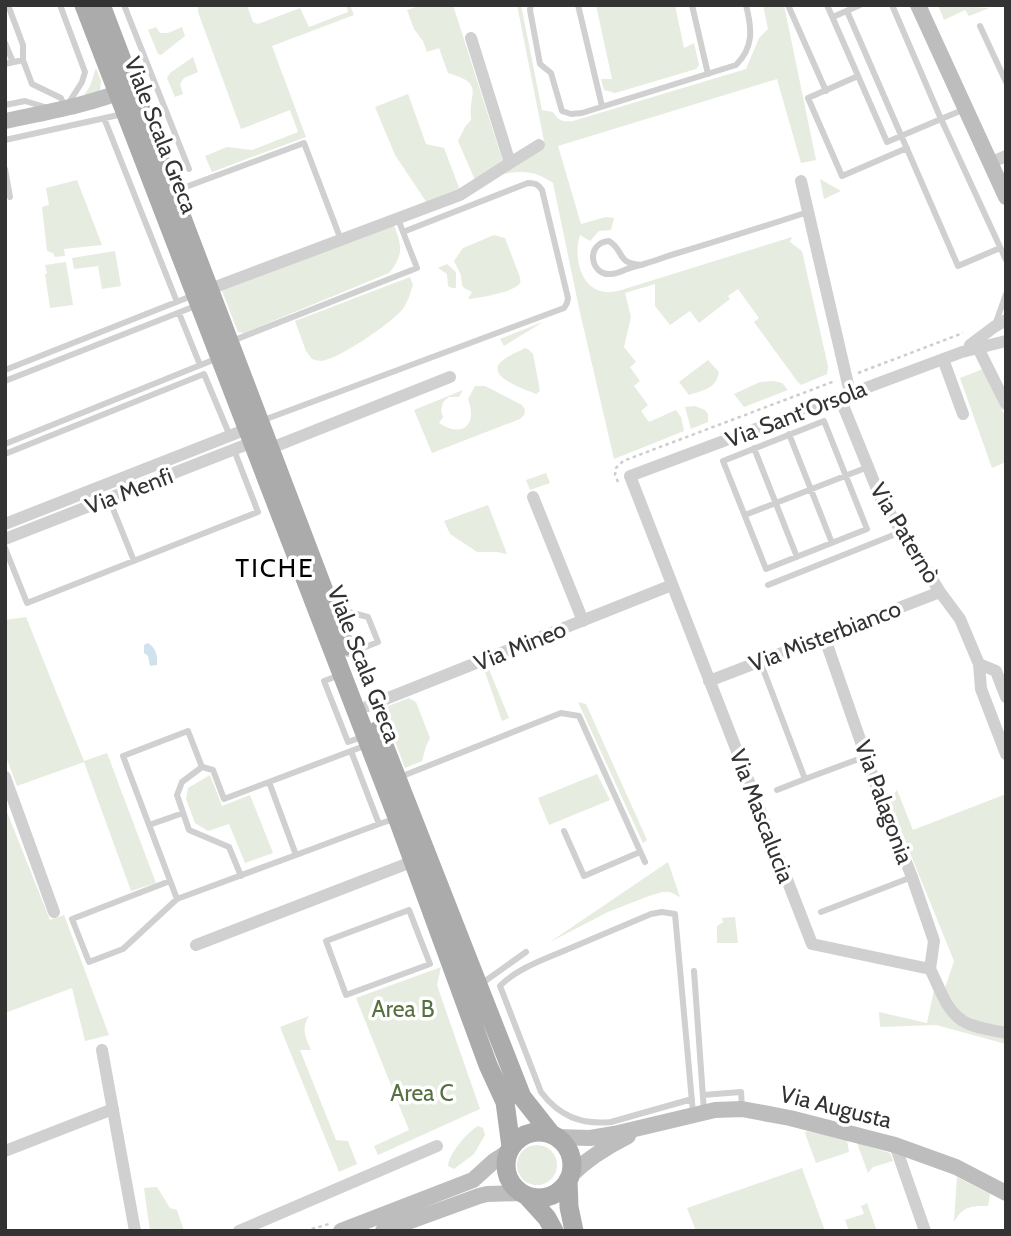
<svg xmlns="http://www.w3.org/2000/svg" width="1011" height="1236" font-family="Cabin,sans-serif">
	<rect width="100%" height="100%" fill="#fff"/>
	<path fill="#e6ecdf" d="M198 5H247L253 22 258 24 300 8 309 27 348 12 346 5H350L354 15 272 46 306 137 212 172 205 156 227 147 252 150 298 132 290 110 241 129 198 12Z
		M422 5H453L503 162 475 180 458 141 465 127 471 120C468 92 486 84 448 73L439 48 427 52 423 41 414 29 407 10Z
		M517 5H521L542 110 553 112C559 121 562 122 573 121L746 69 759 38 768 29 763 5H784L816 160 801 163 777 79 558 146 581 224 606 217 614 218 611 230 599 231 590 241 580 235C573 255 580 290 606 292 610 293 614 291 618 291L792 237 790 242 802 251 828 366 827 374 801 385 797 381 754 322 759 318 738 289 728 296 730 299 699 323 690 311 670 325 655 306V284L625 293 631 317 624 347 636 362 630 367 640 381 634 386 648 405 641 411 649 422 676 410 681 417 684 431 614 459 579 308 553 183C533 170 524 171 501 174L545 146Z
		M596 5H675L684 48 694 43 699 65 696 69 622 91 615 93 604 90 601 79H612Z
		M938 5 989 8 969 16 965 10 944 20Z
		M156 27 160 33H168L182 27 185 36 161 55 158 54 148 30Z
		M193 57 198 72 184 78 180 84 183 94 175 97 167 78 170 73Z
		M96 68 101 81 100 91 83 97 90 86Z
		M408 94 426 144 444 148 460 190 427 203 395 155 375 107Z
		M820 179 841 191 824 199Z
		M77 180 102 245 64 249 65 256 55 257 53 253 47 251 42 207 49 205 46 188Z
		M394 225C402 246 404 255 389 273L244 333 238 332 222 291Z
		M494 235 505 238 520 277C520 279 521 281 520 283 515 292 478 298 468 299L472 292 464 288 462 285 461 275 454 261 463 248Z
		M115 251 121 286 102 289 98 266 74 269 72 258Z
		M66 262 73 305 50 308 45 274H47L45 265Z
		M447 264 456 272V288H452L448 286 447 274 438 268Z
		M410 277 413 285C410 293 408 303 402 310 390 324 340 358 322 361 320 361 314 360 312 359L306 351 295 321Z
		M543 322 504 346 500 339Z
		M525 348 529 350 533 354 540 391 536 394C526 389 490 379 499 364 504 357 518 352 525 348Z
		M708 360 719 372C716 389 704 390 689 395L679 382Z
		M983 369 1006 418V462L992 468 960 378Z
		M774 381 782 383 788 390 744 407 734 394 760 382Z
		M475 386H485L522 405 525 410 524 415 520 419 432 453 414 410 463 390 459 397H449L443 402 441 410 443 417 439 423C462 438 478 426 468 399Z
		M695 406 705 410 708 414V422L691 429 685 407Z
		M546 473 550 483 530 490 526 480Z
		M488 505 507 554 497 552H477L450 534 444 521Z
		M26 617 84 761 107 753 156 883 131 891 84 762 17 786 5 754V620Z
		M488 667 509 718 502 721 484 669Z
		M409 698 416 702 430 738 426 746 422 761 405 768 385 715 384 710 386 707Z
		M578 702 586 704 647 840 643 843Z
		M597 774 610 800 549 825 538 798Z
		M210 775 222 806 250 795 273 853 245 863 229 824 208 831 195 823 186 799 188 788Z
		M897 790 913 830 1006 794V1027L971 1020 959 1013 945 988 954 961 893 811 889 800Z
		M5 807 50 920 64 915 109 1035 85 1041 72 988 5 1013Z
		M668 862 680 897 670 892H662L649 896 608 912 550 942Z
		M735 917 738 943H717V926L723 922 722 918Z
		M441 967 437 985 480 1109 378 1155 374 1146 409 1130 356 998Z
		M934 990 949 1013 1006 1038V1044L936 1025 880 1027 879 1012 927 1023Z
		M309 1016C301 1029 305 1037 311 1050H300L336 1140 348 1141 357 1164 339 1172 280 1027Z
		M478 1126 483 1128 485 1135 474 1154 454 1169 448 1166C449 1154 466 1133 478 1126Z
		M807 1131 847 1140 849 1152 816 1163 806 1136 805 1133Z
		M857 1143 890 1153 893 1161 873 1167 868 1173Z
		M517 1165a20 20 0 1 1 40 0a20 20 0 1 1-40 0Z
		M802 1168 825 1231H696L687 1208Z
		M957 1177 990 1194 988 1206C971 1206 963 1206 954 1222Z
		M157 1187 170 1208 177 1210 184 1231H150L144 1188Z
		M867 1203 877 1231H849L845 1220 864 1214 861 1206Z"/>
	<path fill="#cfe2ee" d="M148 643C156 648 158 656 157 665L150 666 148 656 144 653V645Z"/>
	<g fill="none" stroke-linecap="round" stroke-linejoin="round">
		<path stroke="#cdcdcd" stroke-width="2.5" stroke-dasharray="3.5 3.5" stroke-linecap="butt" d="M858 373 963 333
			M618 482 615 475 616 468 623 461 835 381
			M305 1231 329 1224"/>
		<path stroke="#d0d0d0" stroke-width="6" d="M8 5 23 45V60
			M60 5 85 72 82 82 68 104
			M124 5 189 169
			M531 5 530 10 540 64 551 73 562 111 571 114 582 113 736 65C754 47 752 29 746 5
			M578 5 602 106
			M692 5 708 74
			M788 5 826 91
			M827 5 887 142 941 119 892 5
			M847 11 958 266 1000 248
			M833 17 860 5
			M980 26 1006 82
			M5 43 13 62
			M5 64 23 60 32 84 61 98 64 106
			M858 76 808 98 842 176 907 148
			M5 105 25 101 48 108
			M965 109 941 119 1006 260
			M104 118 177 302
			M5 140 123 114
			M5 169 10 197
			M175 191 304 143 341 240
			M642 265C615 263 626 252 609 241 585 243 590 276 611 274 616 274 622 271 627 269 641 265 655 261 668 256 715 242 762 227 808 212
			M179 313 200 365
			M995 325 1006 294
			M232 341 417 268 403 232
			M5 370 194 295
			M5 381 198 305
			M261 421 564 308 567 303 568 298 542 190C538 184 535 183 528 183L403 232 398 219
			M824 421 867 529 766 569 723 461Z
			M789 434 832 543
			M5 444 218 358
			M754 448 797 557
			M5 454 204 374 230 436
			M109 499 134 561
			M745 515 868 467
			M5 548 27 603 258 512 234 450
			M768 585 901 532
			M335 617 349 612 368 617 378 642 348 654
			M760 661 805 779 777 790
			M340 675 324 681 348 742 362 737
			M367 745 351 751 379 824 394 819
			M202 767 188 731 123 756 177 899 296 855 269 782
			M202 767 213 770 224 799 351 751
			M202 767 182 782 177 795 189 830 229 847 241 876
			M400 777 561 713 579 716 645 862
			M805 779 856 760
			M149 825 183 813
			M564 831 584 876 640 852
			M296 855 379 824
			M170 881 72 919 89 962 123 949 177 899
			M409 910 430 964 346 995 326 941Z
			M821 912 912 877
			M694 971 704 1111
			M481 984 526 952
			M703 1095 741 1092 742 1107
			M692 1099 611 1122C581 1125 559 1116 541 1092L500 986C516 969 545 959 566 950 595 938 623 926 651 914L662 912 675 914 693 1113"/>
		<path stroke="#d0d0d0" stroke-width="12" d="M510 163 539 145
			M990 163 1006 156
			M801 181 850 393
			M210 289 460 195 510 163 471 38
			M975 342 1006 404
			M970 345 994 327 1006 320
			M943 359 963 414
			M840 398 881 499 940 592 960 619 979 664 981 689 1006 754
			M271 448 450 377
			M533 497 583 621
			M5 524 247 429
			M5 539 253 442
			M824 636 879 794 912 877 934 941 930 969
			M979 664 996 671 1006 697
			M709 681 940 592
			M368 706 672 585
			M5 777 54 912
			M196 945 414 861
			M930 969 812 944 630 476 962 352 1006 341
			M930 969C939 986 946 1011 963 1021 974 1028 992 1030 1006 1033
			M102 1050 135 1231
			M895 1145 925 1231
			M5 1151 113 1109
			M239 1231 437 1146"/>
		<path stroke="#bdbdbd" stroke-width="16" d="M918 5 1006 197
			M5 121C47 112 88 105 128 89
			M556 1137 590 1138 614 1134 715 1110 742 1109 790 1118 895 1145 956 1167 1006 1193
			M570 1176C587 1159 606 1147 628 1136
			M341 1231 473 1180 494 1161 508 1152
			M383 1231 479 1196 487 1194 521 1193"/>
		<path stroke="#ababab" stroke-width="19" d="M84 5 397 817 488 1065 505 1102 511 1147
			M101 5 345 646
			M378 730 522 1097 552 1135
			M506 1165a33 33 0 1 1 66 0a33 33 0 1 1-66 0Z
			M568 1180 569 1207 574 1231
			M527 1196 547 1218 554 1231"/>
	</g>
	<g text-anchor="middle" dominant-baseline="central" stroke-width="7" stroke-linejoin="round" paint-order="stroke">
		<g font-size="23" fill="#333" stroke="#fff">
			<text transform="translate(161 135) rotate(69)">Viale Scala Greca</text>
			<text transform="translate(796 414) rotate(-21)">Via Sant'Orsola</text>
			<text transform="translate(129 491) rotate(-21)">Via Menfi</text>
			<text transform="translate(905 533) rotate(59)">Via Paternò</text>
			<text transform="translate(825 636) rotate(-21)">Via Misterbianco</text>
			<text transform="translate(520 646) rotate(-22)">Via Mineo</text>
			<text transform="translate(364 664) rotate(69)">Viale Scala Greca</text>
			<text transform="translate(884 802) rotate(70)">Via Palagonia</text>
			<text transform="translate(762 816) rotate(69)">Via Mascalucia</text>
			<text transform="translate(836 1107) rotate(14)">Via Augusta</text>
		</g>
		<g font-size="23" fill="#56703f" stroke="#fff">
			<text x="403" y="1009">Area B</text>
			<text x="422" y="1093">Area C</text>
		</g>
		<g font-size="26" letter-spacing="2" fill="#000" stroke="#fff">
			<text x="275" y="568">TICHE</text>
		</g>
	</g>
	<rect width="1011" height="1236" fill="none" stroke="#333333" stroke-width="14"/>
</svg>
